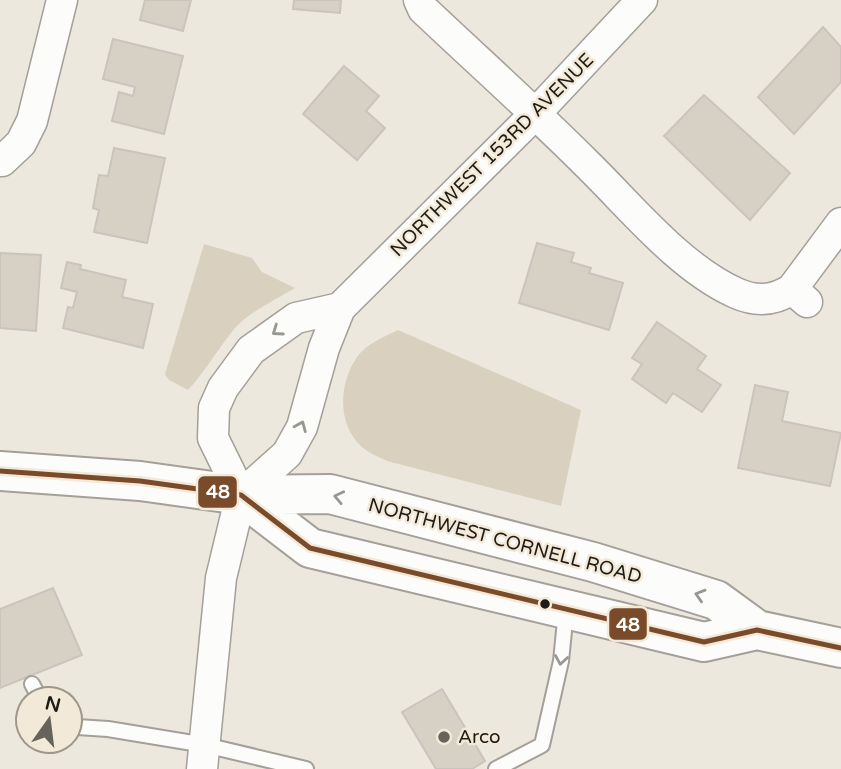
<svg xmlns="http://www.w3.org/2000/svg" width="841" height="769" font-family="'Varela Round',sans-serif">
	<rect width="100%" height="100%" fill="#ede8de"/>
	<path fill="#dad0bf" d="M204 244 252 258 262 272 295 288C275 300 251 311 235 328 218 348 206 371 188 390L169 380 165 374Z
		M398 330 581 410 561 506 387 461C379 457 369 453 363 448 336 425 339 383 357 357 366 344 384 337 398 330Z"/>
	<path fill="#d6d0c5" stroke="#c9c5bd" stroke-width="2" d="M145 0H191L183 31 140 20Z
		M294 0H341L340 13 293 9Z
		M823 27 841 47V82L794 134 758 97Z
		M113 39 183 56 164 134 112 121 119 92 133 96 135 87 103 79Z
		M344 66 379 96 366 111 385 128 357 160 303 114Z
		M704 95 790 173 750 220 664 136Z
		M114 148 165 158 147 243 94 232 99 210 93 208 99 175 108 176Z
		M537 243 574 253 571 262 591 268 589 273 623 283 609 330 519 303Z
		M0 253 41 255 36 331 0 328Z
		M67 262 81 265 80 269 126 280 122 297 153 304 143 348 63 328 68 307 73 308 77 292 61 288Z
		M657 322 706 356 697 369 721 385 702 412 673 393 666 403 632 379 642 364 632 358Z
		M755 385 788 392 782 421 841 433 830 486 738 468Z
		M53 588 82 655 0 688V609Z
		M442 689 485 761 472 769H436L402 712Z"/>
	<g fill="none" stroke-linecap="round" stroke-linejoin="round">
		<defs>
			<path id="lane" d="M32 684 40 699
				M70 724 77 727 108 729 205 745 306 769
				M496 769 542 745 561 661 566 611"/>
			<path id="street" d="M419 0 423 9C478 61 534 111 587 164 631 207 680 268 736 293 756 302 774 301 792 289L807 302
				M2 161 21 143 32 121 62 0
				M792 289 841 223
				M241 495 213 438 214 408 223 388 251 350 296 318 340 308
				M202 769 221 578 241 495 287 454 302 427 324 348 340 308 536 113 642 0"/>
			<path id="secondary" d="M0 471 140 481 241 495 330 494 593 562 716 600 757 630 841 648
				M241 495 310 548 704 642 757 630"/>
		</defs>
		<use href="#lane" stroke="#a4a099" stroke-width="18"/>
		<use href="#street" stroke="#a4a099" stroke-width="33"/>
		<use href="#secondary" stroke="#a4a099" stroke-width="42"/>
		<use href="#lane" stroke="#fcfcfa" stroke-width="14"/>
		<use href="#street" stroke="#fcfcfa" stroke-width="30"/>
		<use href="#secondary" stroke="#fcfcfa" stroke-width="38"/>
		<defs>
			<path id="bus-1" d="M0 471 140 481 241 495 310 548 704 642 757 630 841 648"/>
		</defs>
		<use href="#bus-1" stroke="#f3e9d8" stroke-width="10"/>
		<use href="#bus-1" stroke="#7a4b2a" stroke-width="5"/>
	</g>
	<defs><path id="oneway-chevron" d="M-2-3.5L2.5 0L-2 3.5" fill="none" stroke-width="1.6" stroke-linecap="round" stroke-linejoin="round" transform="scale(1.75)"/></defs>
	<g stroke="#999793">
		<use href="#oneway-chevron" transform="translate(277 331) rotate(145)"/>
		<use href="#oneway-chevron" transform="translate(301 426) rotate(-67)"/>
		<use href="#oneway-chevron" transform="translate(339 497) rotate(-168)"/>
		<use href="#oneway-chevron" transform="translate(700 595) rotate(-163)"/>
		<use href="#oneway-chevron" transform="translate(561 660) rotate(99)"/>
	</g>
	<circle fill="#1f1b15" stroke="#f3e9d8" stroke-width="2.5" cx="545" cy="604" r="6"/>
	<circle fill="#67635b" stroke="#f3e9d8" stroke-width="2.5" cx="444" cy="737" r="7"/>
	<g text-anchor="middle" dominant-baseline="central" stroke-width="5" stroke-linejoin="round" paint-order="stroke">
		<g font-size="19" fill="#1f1b15" stroke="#f3e9d8">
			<text transform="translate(492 155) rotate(-45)">NORTHWEST 153RD AVENUE</text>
			<text transform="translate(505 541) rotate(15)">NORTHWEST CORNELL ROAD</text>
		</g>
		<g font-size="19" fill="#1f1b15" stroke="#f3e9d8" text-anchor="start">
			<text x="458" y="737">Arco</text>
		</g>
	</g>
	<g stroke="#f3e9d8" stroke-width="2.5">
		<rect x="197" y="475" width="41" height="34" rx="7" fill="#7a4b2a"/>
		<rect x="608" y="607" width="40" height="34" rx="7" fill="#7a4b2a"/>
	</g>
	<g font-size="19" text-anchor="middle" font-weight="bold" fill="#fff">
		<text x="218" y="498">48</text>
		<text x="628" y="631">48</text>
	</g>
	<g transform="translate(49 720) rotate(14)"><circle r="33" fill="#f3e9d8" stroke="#9e978a" stroke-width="2"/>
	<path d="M0-5L12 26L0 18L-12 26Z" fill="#67635b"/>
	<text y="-10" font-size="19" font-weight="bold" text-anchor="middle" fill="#1f1b15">N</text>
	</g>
</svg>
